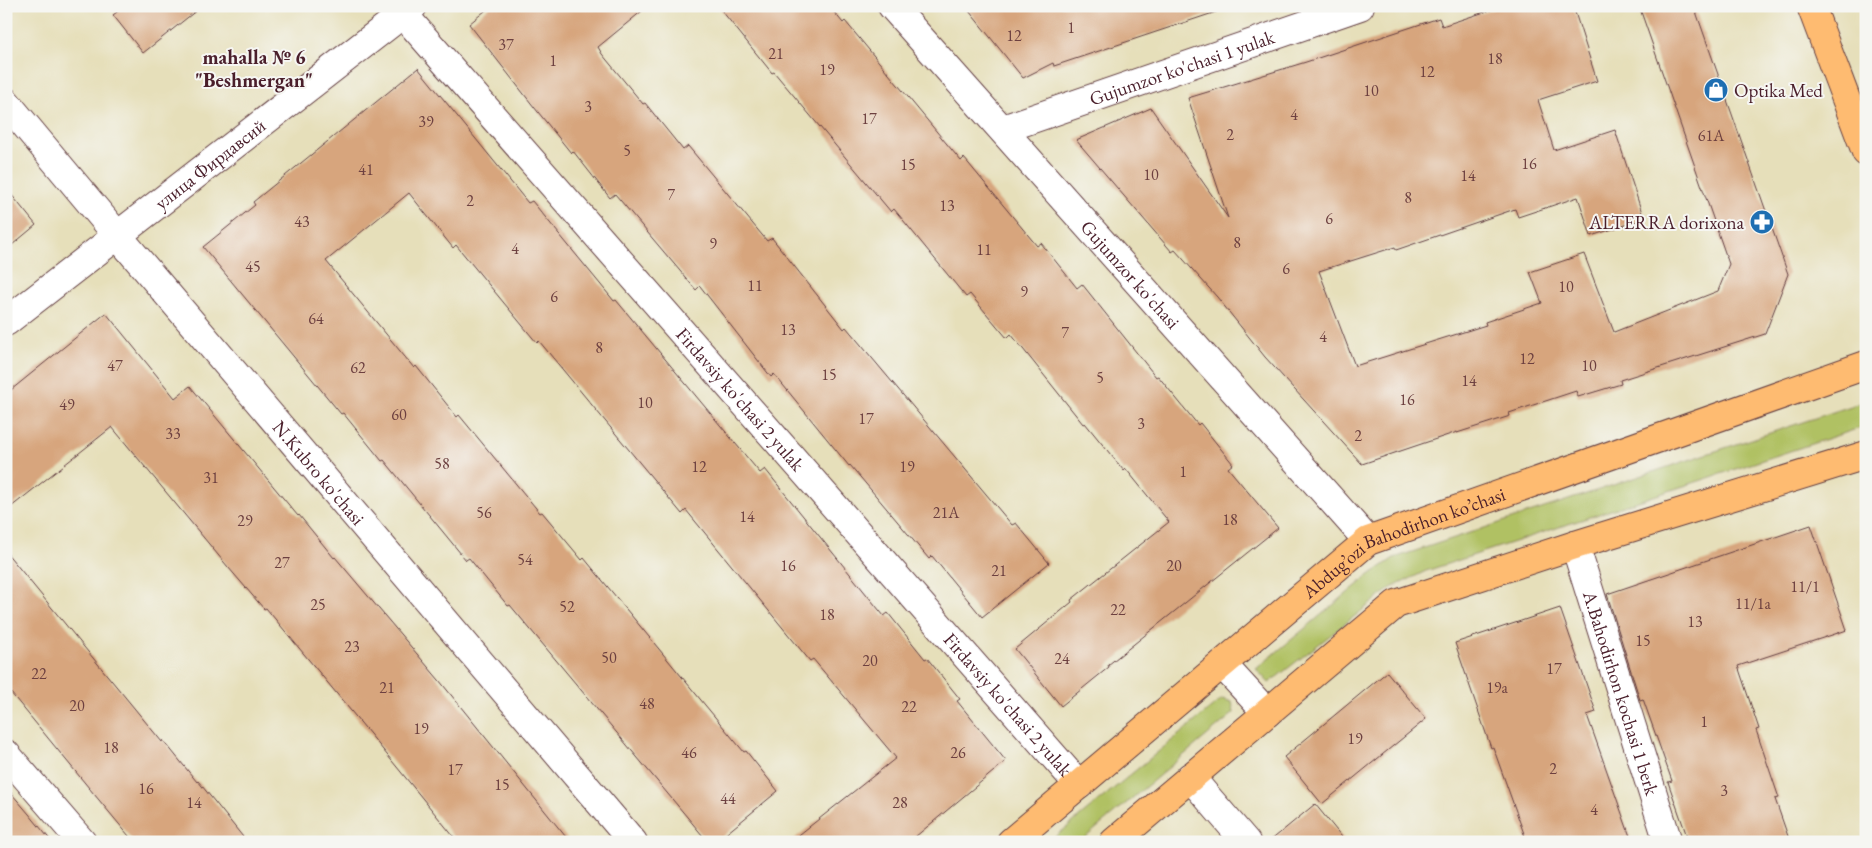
<svg xmlns="http://www.w3.org/2000/svg" width="1872" height="848" font-family="'EB Garamond',serif">
	<rect width="100%" height="100%" fill="#f6f6f2"/>
	<filter id="ink" filterUnits="userSpaceOnUse"><feTurbulence type="fractalNoise" baseFrequency=".02" numOctaves="2"/><feDisplacementMap in="SourceGraphic" scale="10" xChannelSelector="R" yChannelSelector="G"/><feConvolveMatrix kernelMatrix="1 2 1 2 8 2 1 2 1" color-interpolation-filters="sRGB"/></filter>
	<filter id="wash" filterUnits="userSpaceOnUse"><feTurbulence type="fractalNoise" baseFrequency=".0096" numOctaves="4" result="noise"/><feDisplacementMap in="SourceGraphic" scale="20" xChannelSelector="R" yChannelSelector="G"/><feGaussianBlur stdDeviation="1.12" result="paint"/><feColorMatrix in="noise" values="0 0 0 0 0 0 0 0 0 0 0 0 0 0 0 0 0 1.4 0 .05"/><feComposite in="paint" operator="in"/></filter>
	<g filter="url(#wash)">
		<rect width="100%" height="100%" fill="#e6dfba"/>
		<path fill="#b0c164" stroke="#7d7048" d="M1866 401V426L1426 571 1391 588 1269 683 1256 669 1368 576 1394 558Z
			M1222 699 1232 702 1234 713 1080 842H1049Z"/>
		<g id="blocks">
			<path fill="#d7a57d" d="M125 6H202L143 53 113 15Z
				M491 6H648L598 47 602 54 643 104 645 103 683 150 688 146 767 241 772 238 844 329 846 327 1012 525 1016 523 1049 563 982 617 932 556 929 559 850 465 849 466 774 374 771 377 700 286 696 290 615 194 610 198 573 151 571 153 538 112 469 24Z
				M718 6H829L843 23 845 21 961 161 964 158 1037 246 1041 243 1077 288 1082 284 1156 377 1158 376 1198 425 1200 423 1233 464 1228 468 1278 528 1108 665 1109 667 1061 706 1015 649 1072 602 1071 600 1169 522 1126 469 1124 471 1085 423 1083 424 1011 334 1007 338 970 294 966 297 894 209 891 212 774 72 772 73Z
				M965 6H1222V10L1054 66 1053 63 1023 78Z
				M1503 6H1573L1597 81 1538 100 1554 150 1615 130 1644 219 1591 236 1578 197 1518 217 1515 209 1396 250 1395 247 1319 271 1355 366 1486 325 1485 322 1542 303 1530 272 1584 254 1614 332 1718 291 1729 264 1639 6H1694L1788 274 1765 334 1620 380 1621 384 1578 397 1576 391 1509 413 1510 416 1457 433V432L1362 464 1265 357 1217 297 1175 250 1172 252 1076 140 1151 108 1228 218 1188 98 1306 62 1439 18 1442 26Z
				M418 68 528 203 532 201 614 301 616 300 760 473 765 469 884 616 888 613 925 659 927 658 960 699 957 701 1006 761 909 842H790L896 758 813 659 810 661 686 510 682 514 539 341 537 343 456 245 453 248 409 193 326 261 414 368 416 366 457 417 459 415 540 513 542 512 582 560 584 558 705 705 744 752 746 751 778 791 716 842H708L510 605 508 606 469 558 466 560 384 460 382 461 343 413 341 414 203 247 255 205 253 202Z
				M6 188 36 225 6 250Z
				M106 313 175 398 190 386 298 516 299 515 334 558 335 557 439 680 570 842H458L370 734 266 608 264 609 228 567 112 427 6 511V394Z
				M1811 525 1847 630 1738 666 1759 729 1756 730 1779 798 1775 799 1790 842H1689L1668 782 1672 781 1643 699 1640 700 1607 594Z
				M6 552 162 742 163 740 197 782 198 781 247 842H134L94 794 6 687Z
				M1560 608 1596 712 1587 715 1632 842H1527L1493 747 1491 748 1455 643Z
				M1387 672 1426 719 1322 804 1284 757Z
				M6 787 29 814 52 842H6Z
				M1315 804 1346 842H1269Z"/>
		</g>
	</g>
	<g filter="url(#ink)">
		<use href="#blocks" fill-opacity="0" stroke="#613c40" stroke-width="1"/>
		<g fill="none" stroke-linecap="round" stroke-linejoin="round">
			<defs>
				<g id="minor">
					<path id="s1" d="M892 6 1368 541"/>
					<path id="s2" d="M403 14 1079 785"/>
					<path id="s3" d="M6 102 118 236 633 842"/>
					<path id="s4" d="M1003 129 1360 6"/>
					<path id="s5" d="M6 322 413 6"/>
					<path id="s6" d="M1575 545 1668 842"/>
					<path d="M1222 664 1267 713"/>
					<path d="M6 754 82 842"/>
					<path d="M1190 777 1246 842"/>
				</g>
				<g id="major">
					<path d="M1811 6 1866 152"/>
					<path id="s7" d="M1011 842 1368 541 1866 365"/>
					<path d="M1114 842 1396 604 1575 545 1866 455"/>
				</g>
			</defs>
			<use href="#minor" stroke="#613c40" stroke-width="30"/>
			<use href="#major" stroke="#613c40" stroke-width="30"/>
			<use href="#minor" stroke="#fff" stroke-width="28"/>
			<use href="#major" stroke="#febb71" stroke-width="28"/>
		</g>
	</g>
	<defs>
		<symbol id="shop-disc" viewBox="-11 -11 22 22"><circle r="9.5" fill="#1f6fb2" stroke="#f6f6f2"/><path d="M-5-2.5h2.3a2.7 3.5 0 0 1 5.4 0H5L5.5 6h-11ZM-1.5-2.5h3a1.5 2.3 0 0 0-3 0Z" fill="#fff"/></symbol>
		<symbol id="pharmacy-disc" viewBox="-11 -11 22 22"><circle r="9.5" fill="#1f6fb2" stroke="#f6f6f2"/><path d="M-2-6h4v4h4v4h-4v4h-4v-4h-4v-4h4Z" fill="#fff"/></symbol>
	</defs>
	<g fill-rule="evenodd">
		<use href="#shop-disc" x="1702" y="76" width="28" height="28"/>
		<use href="#pharmacy-disc" x="1748" y="208" width="28" height="28"/>
	</g>
	<g text-anchor="middle" dominant-baseline="central" stroke-width="4" stroke-linejoin="round" paint-order="stroke">
		<g font-size="16" fill="#6d4040">
			<text x="1071" y="27">1</text>
			<text x="1014" y="35">12</text>
			<text x="506" y="44">37</text>
			<text x="776" y="53">21</text>
			<text x="1495" y="58">18</text>
			<text x="553" y="60">1</text>
			<text x="827" y="69">19</text>
			<text x="1427" y="71">12</text>
			<text x="1371" y="90">10</text>
			<text x="588" y="106">3</text>
			<text x="1294" y="114">4</text>
			<text x="869" y="118">17</text>
			<text x="426" y="121">39</text>
			<text x="1230" y="134">2</text>
			<text x="1711" y="135">61A</text>
			<text x="627" y="150">5</text>
			<text x="1529" y="163">16</text>
			<text x="908" y="164">15</text>
			<text x="366" y="169">41</text>
			<text x="1151" y="174">10</text>
			<text x="1468" y="175">14</text>
			<text x="671" y="194">7</text>
			<text x="1408" y="197">8</text>
			<text x="470" y="200">2</text>
			<text x="947" y="205">13</text>
			<text x="1329" y="218">6</text>
			<text x="302" y="221">43</text>
			<text x="1237" y="242">8</text>
			<text x="713" y="243">9</text>
			<text x="515" y="248">4</text>
			<text x="984" y="249">11</text>
			<text x="253" y="266">45</text>
			<text x="1286" y="268">6</text>
			<text x="755" y="285">11</text>
			<text x="1566" y="286">10</text>
			<text x="1024" y="291">9</text>
			<text x="554" y="296">6</text>
			<text x="316" y="318">64</text>
			<text x="788" y="329">13</text>
			<text x="1065" y="332">7</text>
			<text x="1323" y="336">4</text>
			<text x="599" y="347">8</text>
			<text x="1527" y="358">12</text>
			<text x="115" y="365">47</text>
			<text x="1589" y="365">10</text>
			<text x="358" y="367">62</text>
			<text x="829" y="374">15</text>
			<text x="1100" y="377">5</text>
			<text x="1469" y="380">14</text>
			<text x="1407" y="399">16</text>
			<text x="645" y="402">10</text>
			<text x="67" y="404">49</text>
			<text x="399" y="414">60</text>
			<text x="866" y="418">17</text>
			<text x="1141" y="423">3</text>
			<text x="173" y="433">33</text>
			<text x="1358" y="435">2</text>
			<text x="442" y="463">58</text>
			<text x="699" y="466">12</text>
			<text x="907" y="466">19</text>
			<text x="1183" y="471">1</text>
			<text x="211" y="477">31</text>
			<text x="484" y="512">56</text>
			<text x="946" y="512">21A</text>
			<text x="747" y="516">14</text>
			<text x="1230" y="519">18</text>
			<text x="245" y="520">29</text>
			<text x="525" y="559">54</text>
			<text x="282" y="562">27</text>
			<text x="788" y="565">16</text>
			<text x="1174" y="565">20</text>
			<text x="999" y="570">21</text>
			<text x="1805" y="586">11/1</text>
			<text x="1753" y="603">11/1a</text>
			<text x="318" y="604">25</text>
			<text x="567" y="606">52</text>
			<text x="1118" y="609">22</text>
			<text x="827" y="614">18</text>
			<text x="1695" y="621">13</text>
			<text x="1643" y="640">15</text>
			<text x="352" y="646">23</text>
			<text x="609" y="657">50</text>
			<text x="1062" y="658">24</text>
			<text x="870" y="660">20</text>
			<text x="1554" y="668">17</text>
			<text x="39" y="673">22</text>
			<text x="387" y="687">21</text>
			<text x="1497" y="687">19a</text>
			<text x="647" y="703">48</text>
			<text x="77" y="705">20</text>
			<text x="909" y="706">22</text>
			<text x="1704" y="721">1</text>
			<text x="421" y="728">19</text>
			<text x="1355" y="738">19</text>
			<text x="111" y="747">18</text>
			<text x="689" y="752">46</text>
			<text x="958" y="752">26</text>
			<text x="1553" y="768">2</text>
			<text x="455" y="769">17</text>
			<text x="502" y="784">15</text>
			<text x="146" y="788">16</text>
			<text x="1724" y="790">3</text>
			<text x="728" y="798">44</text>
			<text x="194" y="802">14</text>
			<text x="900" y="802">28</text>
			<text x="1594" y="809">4</text>
		</g>
		<g font-size="19" fill="#4a1f2b" stroke="#f6f6f2">
			<text stroke="none"><textPath href="#s4" startOffset="189">Gujumzor ko'chasi 1 yulak</textPath></text>
			<text stroke="none"><textPath href="#s5" startOffset="258">улица Фирдавсий</textPath></text>
			<text stroke="none"><textPath href="#s1" startOffset="359">Gujumzor ko'chasi</textPath></text>
			<text stroke="none"><textPath href="#s2" startOffset="512">Firdavsiy ko'chasi 2 yulak</textPath></text>
			<text stroke="none"><textPath href="#s3" startOffset="485">N.Kubro ko'chasi</textPath></text>
			<text stroke="none"><textPath href="#s7" startOffset="498">Abdug’ozi Bahodirhon ko’chasi</textPath></text>
			<text stroke="none"><textPath href="#s6" startOffset="155">A.Bahodirhon kochasi 1 berk</textPath></text>
			<text stroke="none"><textPath href="#s2" startOffset="918">Firdavsiy ko'chasi 2 yulak</textPath></text>
		</g>
		<g font-size="19" fill="#4a1f2b" stroke="#f6f6f2" text-anchor="start">
			<text x="1734" y="90">Optika Med</text>
			<text x="1744" y="222" text-anchor="end">ALTERRA dorixona</text>
		</g>
		<g font-size="20" font-weight="bold" fill="#4a1f2b" stroke="#f6f6f2">
			<text x="254" y="57">mahalla № 6<tspan x="254" dy="23">"Beshmergan"</tspan></text>
		</g>
	</g>
	<rect width="1872" height="848" fill="none" stroke="#f6f6f2" stroke-width="25"/>
</svg>
